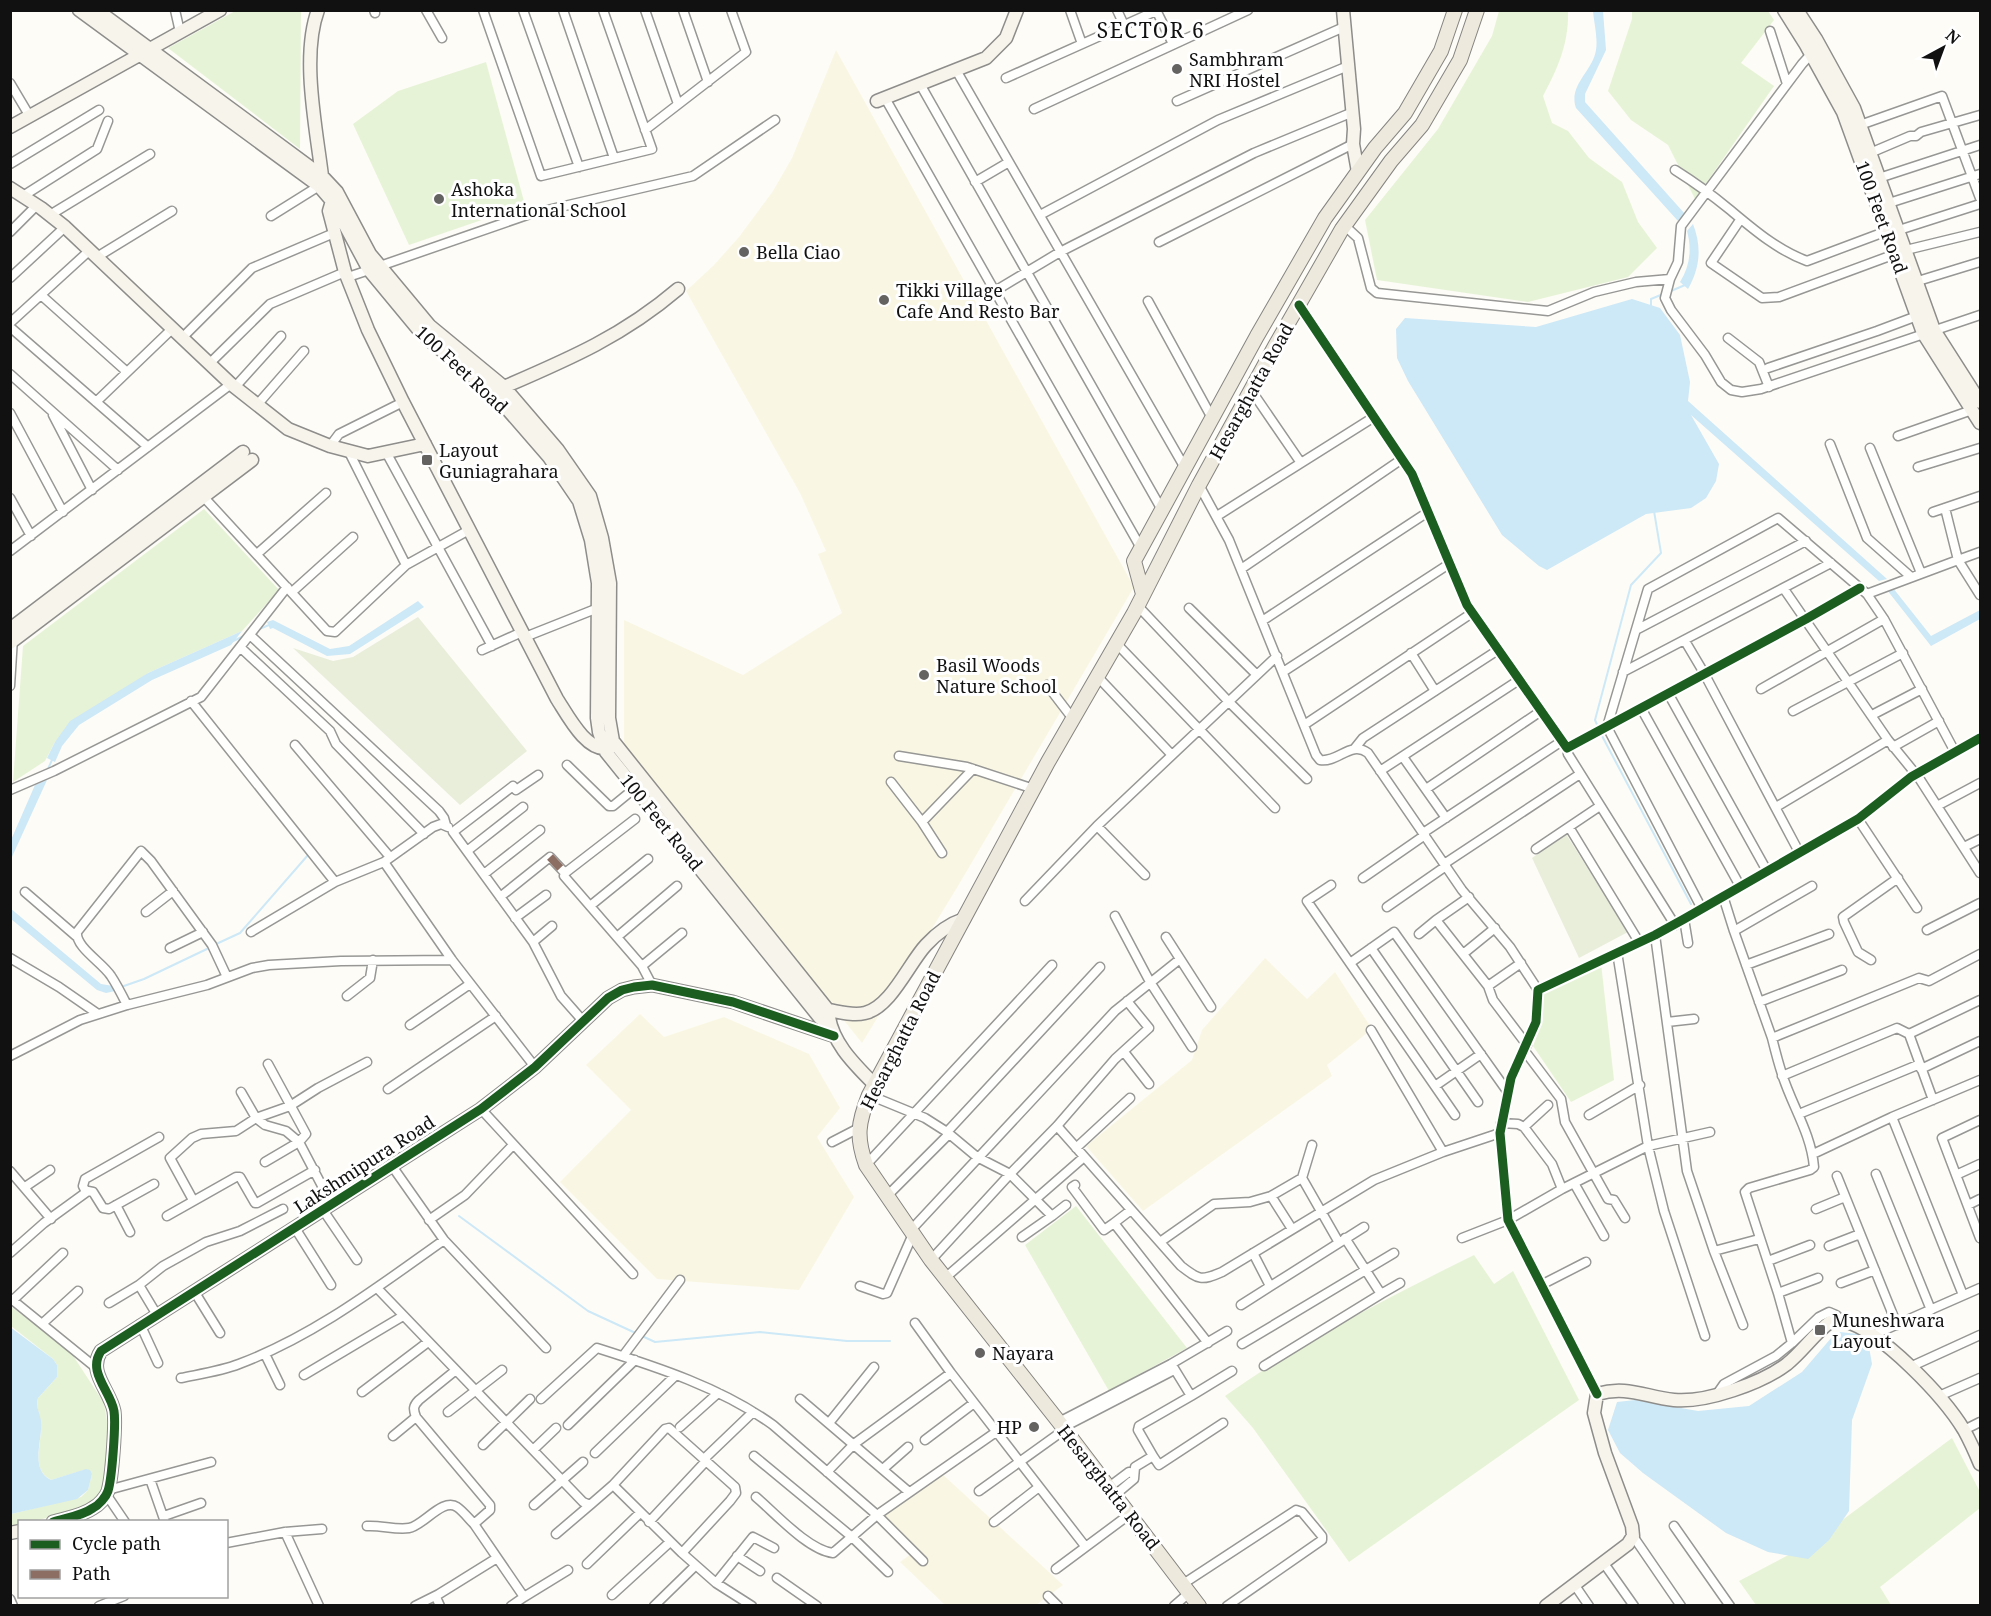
<svg xmlns="http://www.w3.org/2000/svg" width="1991" height="1616" font-family="'Noto Serif',serif">
	<rect width="100%" height="100%" fill="#fdfcf7"/>
	<path fill="#f9f7e4" d="M836 50 1134 587 958 886 862 1043 624 746V620L743 675 842 613 818 554 826 551 800 493 686 291 714 265 739 237 773 191 792 158Z
		M1265 958 1307 999 1335 972 1372 1029 1327 1065 1332 1076 1143 1211 1086 1146 1192 1060 1202 1030Z
		M640 1014 664 1037 724 1017 809 1054 840 1108 817 1137 854 1197 799 1290 657 1279 560 1182 631 1110 586 1065Z
		M940 1472 1063 1585 1036 1605H945L900 1562 911 1554 875 1520Z"/>
	<path fill="#e7f3d7" d="M237 10 301 11 300 149 168 48Z
		M1499 11H1568C1569 43 1558 68 1543 96L1552 123 1568 131 1589 158 1622 182 1638 222 1657 248 1628 277 1528 302 1377 280 1365 220 1438 129 1492 36Z
		M1632 11H1768L1774 20 1741 63 1774 86 1695 199 1668 145 1631 120 1608 91 1632 19Z
		M486 62 525 205 409 245 353 124 398 91Z
		M204 509 279 590 242 631 148 673 55 742 45 761 13 782 23 646Z
		M1601 963 1614 1080 1571 1102 1533 1046 1543 1020 1542 992Z
		M1076 1206 1187 1348 1109 1391 1025 1245Z
		M1474 1255 1494 1284 1513 1271 1579 1400 1349 1562 1253 1428 1225 1396C1303 1341 1389 1297 1474 1255Z
		M10 1306 68 1348 104 1403 111 1445 101 1497C75 1509 49 1521 20 1522L19 1525 11 1527V1514L81 1497 88 1490 92 1474 84 1470 51 1480C30 1469 42 1444 41 1426 41 1416 35 1407 38 1398L57 1377V1365L53 1359 11 1326Z
		M1952 1438 1980 1492V1508L1880 1587 1891 1605H1756L1739 1581 1813 1542Z"/>
	<path fill="#e9eedb" d="M418 617 527 751 460 805 293 648 333 661 353 657Z
		M1566 834 1628 932 1579 958 1532 858Z"/>
	<path fill="#cde8f7" d="M1593 11H1603L1606 50 1585 94V102L1685 214 1678 221 1576 108C1568 85 1593 71 1596 50 1598 38 1594 23 1593 11Z
		M1693 224C1702 247 1700 268 1688 289L1680 282C1690 266 1692 249 1687 231Z
		M1632 299 1660 308 1680 335 1690 382 1688 401 1887 579 1879 581 1691 415 1719 464 1716 481 1706 498 1691 508 1646 514 1547 570 1539 566 1502 535 1408 381 1397 358 1396 329 1405 318 1536 327Z
		M1893 588 1931 636 1980 610V619L1931 646 1887 590Z
		M418 601 424 607 350 654 327 656 273 628 270 629 267 622 273 620 330 649 349 646Z
		M242 631 231 645 152 680 79 725 62 746 55 762 47 758 55 742 70 721 148 673Z
		M47 780 11 859V840L35 785Z
		M10 908 101 984 113 986 115 991 106 993 97 990 11 919Z
		M10 1327 53 1359 57 1365V1377L38 1398C35 1406 40 1413 41 1421 43 1440 29 1469 51 1480L86 1469 90 1470 92 1474 88 1490 77 1499 11 1514Z
		M1840 1332 1857 1334 1869 1347 1872 1364 1852 1420 1849 1511 1829 1540 1808 1559 1768 1552 1726 1533 1643 1473 1620 1453 1608 1430 1617 1402 1635 1400 1698 1411 1749 1406 1802 1372 1832 1337Z"/>
	<g fill="none" stroke-linecap="round" stroke-linejoin="round">
		<path stroke="#cde8f7" stroke-width="2" d="M1671 291 1685 285
			M1651 308V299L1663 294
			M1654 511 1661 553 1631 585 1595 720 1601 734 1691 904
			M257 630 269 625
			M233 641 244 636
			M47 771 52 760
			M214 945 240 933 308 855
			M121 987 144 979 209 948
			M459 1216 588 1311 655 1342 760 1332 847 1341H890"/>
		<defs>
			<path id="street" d="M175 10 180 32
				M374 10 375 13
				M426 10 442 38
				M483 10 541 176 652 149 603 10
				M523 10 579 167
				M563 10 614 158
				M645 10 678 104
				M683 10 708 82
				M1070 10 1082 44
				M1117 10 1124 25
				M1156 10 1173 44
				M1770 31 1787 84
				M956 70 1185 468
				M1006 78 1158 10
				M10 83 29 115
				M920 84 1162 510
				M885 98 1141 548
				M1177 101 1344 27
				M1034 109 1248 10
				M1860 125 1942 96 1980 198
				M645 130 746 52 731 10
				M1870 153 1910 136H1916L1921 132 1980 115
				M10 164 99 110
				M1675 170C1694 182 1712 195 1729 209 1753 229 1777 250 1807 261L1887 231
				M1879 178 1980 145
				M975 182 1009 162
				M23 196 97 149 108 121
				M1889 203 1980 174
				M50 215 150 154
				M1040 215 1218 120 1348 66
				M271 216 319 186
				M1740 220 1711 263 1762 298 1779 297 1906 250 1980 232
				M1345 226 1358 238 1371 288 1377 293 1548 311 1594 292 1636 282 1670 279 1665 298 1671 310 1705 355 1721 382 1731 390 1742 392 1761 389 1980 315
				M1899 230 1980 204
				M10 232 37 205
				M1159 242 1353 144
				M97 257 172 211
				M380 266 530 214 693 176 775 120
				M348 277 369 270
				M10 278 65 227
				M1670 279 1678 262 1681 226 1802 64 1811 54
				M1918 281 1980 262
				M995 291 1060 252 1254 153 1353 112
				M41 295 127 372
				M1148 301 1212 418
				M1299 305 1412 474 1467 605 1567 748 1806 619 1860 588
				M10 323 90 250
				M10 327 148 447
				M183 337 252 268 334 233
				M1728 338 1759 362 1769 387
				M210 363 270 304 345 272
				M1768 368 1877 331 1917 316
				M10 374 118 470
				M235 387 281 336
				M1251 390 1301 463
				M96 402 173 328
				M257 405 304 351
				M10 413 63 512
				M53 415 92 490
				M1898 436 1972 410
				M1830 444 1867 538 1910 576
				M330 446 339 434 403 402
				M1870 448 1921 573
				M349 452 406 565
				M386 452 492 646
				M1918 467 1980 448
				M1199 485 1229 540 1316 755 1320 760C1338 763 1351 740 1368 753L1462 890 1510 947 1538 990
				M200 493 327 631 335 632 406 565 469 530
				M10 498 31 536
				M1933 512 1980 496
				M1217 516 1374 417
				M10 551 231 384
				M257 554 326 493
				M1241 569 1402 459
				M1784 589 1888 740 1919 778 1980 873
				M292 592 353 537
				M1867 594 1958 560 1945 508
				M1980 595 1958 560 1980 552
				M1137 605 1229 702 1307 779
				M1189 608 1257 675
				M1262 621 1428 512
				M1636 630 1806 541
				M250 635 439 811 444 818 446 825
				M525 637 598 608
				M1685 641 1704 673 1799 852
				M1116 643 1275 808
				M240 647 330 731 336 744 424 834
				M482 650 522 632
				M1411 653 1435 691
				M1283 672 1449 564
				M1623 672 1831 563
				M1096 675 1171 754
				M1047 685 1073 719
				M10 686 13 638
				M1761 689 1884 619
				M1668 693 1767 871
				M191 701 335 882
				M1641 708 1740 886
				M1793 711 1903 653
				M1872 715 1922 689
				M1304 725 1472 613
				M295 745 390 857
				M1893 747 1939 721
				M1355 748 1363 738 1498 650
				M1567 748 1568 754 1675 925
				M899 756 967 767 1034 789
				M1403 757 1446 818
				M567 765 609 806H613L635 788
				M1380 771 1519 680
				M538 775 516 790 513 786 453 832 533 942 561 996 583 1021
				M891 782 922 822 973 769
				M1426 789 1541 711
				M10 790 54 771 201 697 287 587
				M1937 806 1980 783
				M1776 807 1888 740
				M635 819 565 873 564 876 642 966 652 985
				M1858 819 1917 908
				M922 822 942 853
				M1097 826 1145 875
				M1569 827 1639 942
				M1423 833 1562 741
				M1964 847 1980 839
				M1536 849 1600 806
				M467 851 523 807
				M384 862 452 960 535 1067
				M1444 864 1580 774
				M484 874 540 830
				M1363 878 1425 835
				M1331 885 1307 901 1455 1115
				M1812 886 1734 931 1772 1038 1919 978 1929 981 1980 954
				M25 892 76 936
				M1723 896 1734 931
				M500 897 550 857 565 873
				M1025 901 1097 826 1277 656
				M590 906 648 859
				M1387 907 1446 866
				M1702 909 1607 727 1648 589 1778 518 1867 594 1884 619 1955 752
				M146 912 173 891
				M1115 916 1150 982 1192 1047
				M515 918 546 895
				M1684 919 1688 943
				M1436 920 1469 897
				M1927 930 1980 903
				M251 932 335 882 384 862 433 827 441 824 448 827
				M1419 934 1436 920 1488 986 1493 1000 1527 1045
				M1655 935 1687 1171 1714 1251 1743 1325
				M617 937 677 886
				M1166 937 1211 1007
				M533 942 552 926
				M170 948 203 932
				M1371 948 1478 1102
				M1617 952 1648 1146 1664 1211 1705 1336
				M1463 954 1495 928
				M10 958 59 987 98 1014
				M1871 960 1858 952 1844 922 1843 917 1898 878
				M1350 963 1394 932 1507 1091
				M1746 965 1829 934
				M642 966 682 933
				M1488 986 1521 963
				M347 996 370 978 373 960
				M1759 1002 1842 970
				M127 1005C122 995 117 985 111 976 103 963 75 947 77 932L141 851 151 861 212 945 227 977
				M1667 1022 1694 1019
				M410 1025 470 984
				M1371 1030 1443 1152
				M1909 1034 1933 1100
				M1772 1038C1775 1050 1778 1062 1782 1074 1792 1106 1811 1133 1814 1167L1810 1170 1749 1188 1745 1192 1778 1293 1792 1343 1819 1317 1829 1312 1836 1315 1843 1321
				M1524 1050 1561 1099 1565 1122 1608 1199 1614 1200 1625 1218
				M1124 1052 1149 1084
				M10 1056 80 1020 127 1005 207 985 252 968 269 965 341 961 452 960
				M1921 1069 1980 1041
				M1782 1076 1897 1028 1909 1034 1980 1000
				M1435 1086 1481 1054
				M388 1089 496 1016
				M241 1092 256 1118 265 1125 286 1131 299 1142 332 1205
				M869 1095 925 1118 947 1132 977 1157 1010 1174 1052 1216 1066 1205
				M481 1109 633 1274
				M1799 1114 1920 1064
				M1589 1115 1640 1085
				M1892 1117 1963 1295
				M1980 1120 1942 1138 1980 1238
				M1501 1123 1518 1124 1524 1127 1552 1164 1562 1189
				M1057 1126 1181 1266C1199 1280 1201 1281 1222 1272L1374 1180 1443 1152 1500 1133
				M1524 1127 1548 1105
				M947 1132 1100 967
				M832 1142 859 1128
				M1076 1148 1130 1098
				M1813 1154 1892 1117 1980 1080
				M265 1162 299 1142 306 1134 268 1064
				M866 1165 1052 965
				M392 1166 444 1240 546 1348
				M10 1171 51 1219
				M1876 1174 1931 1310
				M1956 1175 1980 1164
				M1837 1176 1897 1325
				M1302 1178 1338 1241
				M1574 1183 1604 1236
				M1075 1185 1072 1187 1104 1230 1114 1223
				M25 1187 50 1170
				M86 1192 83 1186 85 1179 159 1137
				M887 1196 949 1134
				M1271 1196 1292 1229
				M193 1200 170 1158 192 1138 201 1134 236 1131 256 1118 290 1106 318 1088 367 1062
				M116 1205 130 1232
				M1968 1205 1980 1199
				M1816 1209 1845 1197
				M323 1210 357 1260
				M1131 1210 1114 1223 1208 1343
				M167 1216 236 1177H240L255 1203H257L315 1170
				M429 1220 465 1195 513 1145
				M295 1228 331 1285
				M911 1230 1115 1011 1180 959
				M1022 1237 1052 1216
				M1345 1238 1381 1294 1400 1283
				M1462 1238 1508 1220 1562 1189 1648 1146 1710 1132
				M1160 1242 1214 1204 1250 1202 1271 1196 1302 1178 1312 1145
				M1829 1246 1860 1234
				M1714 1251 1759 1239
				M10 1253 44 1223 88 1191 93 1192 103 1208 109 1209 154 1184
				M1253 1253 1270 1286
				M931 1260 1010 1174 1057 1126 1115 1059 1149 1028 1127 1001
				M1768 1261 1810 1245
				M945 1278 1084 1157
				M1841 1283 1875 1270
				M1541 1285 1586 1262
				M860 1286 883 1294 887 1293 913 1234
				M377 1288 583 1502 590 1505 613 1485 682 1553 716 1583 752 1606
				M194 1291 220 1333
				M1778 1293 1818 1278
				M10 1298 95 1367
				M13 1300 63 1253
				M109 1303 139 1285
				M1241 1305 1364 1227
				M157 1315 139 1285 163 1266 206 1242 240 1231 283 1209
				M43 1323 78 1291
				M915 1323 951 1373 1085 1546
				M140 1324 158 1363
				M1873 1335 1980 1288
				M1242 1344 1394 1253
				M265 1354 280 1385
				M623 1356 680 1280
				M1172 1365 1191 1396 1232 1371
				M1264 1366 1381 1294
				M1910 1367 1980 1335
				M456 1370 419 1400C413 1406 413 1409 416 1417L490 1505V1510L474 1524 524 1597 511 1606
				M304 1375 403 1316
				M181 1378C200 1374 221 1371 239 1364 314 1336 379 1286 444 1240
				M362 1392 428 1342
				M1597 1394 1508 1220 1500 1133 1511 1078 1536 1022 1538 990 1655 935 1684 919 1858 819 1911 777 1980 738
				M1717 1394 1724 1384 1776 1356 1792 1343
				M1939 1396 1980 1378
				M541 1399 597 1348C657 1367 722 1388 773 1425L877 1515 923 1561
				M800 1399 909 1492
				M448 1412 502 1370
				M1059 1422 1171 1364 1227 1331
				M829 1423 874 1367
				M568 1425 635 1360
				M680 1427 718 1393
				M1062 1428 1174 1370
				M1964 1430 1980 1422
				M393 1436 416 1417
				M925 1440 974 1403
				M483 1445 530 1399
				M533 1450 556 1428
				M595 1453 675 1376
				M754 1456 852 1537 888 1572
				M1153 1456 1159 1465 1223 1423
				M704 1459 753 1412
				M883 1469 908 1447
				M827 1472 854 1444 951 1373
				M150 1479 165 1522
				M613 1485 665 1429 669 1428 735 1487 736 1493 730 1501 682 1553
				M1109 1487 1129 1472 1134 1473
				M108 1490 211 1462
				M979 1491 1064 1430
				M106 1494 125 1522
				M1115 1495 1134 1479 1135 1467 1153 1456 1138 1430 1139 1426 1191 1396
				M756 1497C775 1513 808 1550 833 1553L877 1515 996 1432
				M534 1505 583 1462
				M164 1516 201 1503
				M649 1522 706 1461
				M994 1522 1039 1487
				M367 1526C381 1525 395 1530 409 1528 423 1526 443 1497 457 1507 463 1511 469 1519 474 1524
				M1674 1526 1730 1606
				M285 1532 319 1606
				M556 1534 590 1505
				M1633 1536 1681 1606
				M226 1543 285 1532 322 1529
				M737 1556 760 1571
				M1603 1562 1634 1606
				M587 1564 640 1513
				M1056 1569 1130 1514
				M777 1578 817 1606
				M716 1583 753 1537 774 1548
				M1183 1584 1296 1510 1302 1512 1322 1536V1540L1227 1606
				M1574 1584 1589 1606
				M612 1595 670 1542
				M1048 1596 1058 1606
				M524 1597 568 1570
				M10 1599 13 1606
				M99 1606 124 1596
				M415 1606 439 1594
				M440 1606 436 1597 439 1594 497 1558
				M654 1606 695 1566
				M1174 1606 1189 1593"/>
			<path id="secondary" d="M79 10 319 186 332 201 369 270 422 334 495 395 549 457 579 501 591 540 598 583 597 718 599 732 606 752 820 1018 829 1023
				M97 10 322 176 337 192 370 254 430 326 504 387 558 450 590 496 602 538 610 583 609 718 613 741 828 1010C830 1041 854 1064 875 1085
				M318 10C301 56 316 127 322 176L321 179
				M1343 10 1354 129 1353 144 1358 172
				M1784 10 1806 45 1843 112 1923 333 1980 423
				M1797 10 1816 39 1854 108 1934 330 1980 402
				M877 101 986 58 1006 38 1017 10
				M10 127 220 10
				M10 188 41 208 65 227 231 384 288 429 330 446 368 456 425 444
				M332 201 329 211 345 272 368 330 403 402 557 699C568 716 587 753 609 748
				M498 392 504 387C569 359 623 336 678 289
				M10 629 243 452
				M10 643 252 460
				M823 1015 828 1010C840 1012 853 1016 865 1013 891 1007 909 963 926 945 937 933 949 924 964 919
				M53 1522C66 1518 82 1516 93 1508 99 1505 106 1497 108 1491 112 1478 116 1424 114 1411 110 1390 87 1372 101 1351L481 1109 535 1067 608 998 622 990 634 987 652 985 733 1002 834 1036
				M10 1533 20 1531
				M1546 1606 1628 1544 1633 1536 1632 1526 1605 1453 1594 1413 1597 1394C1627 1385 1645 1397 1674 1400 1706 1403 1762 1383 1787 1364 1803 1351 1814 1334 1830 1322 1834 1321 1840 1320 1844 1321 1882 1331 1944 1397 1964 1430 1970 1441 1975 1452 1980 1464"/>
			<path id="primary" d="M1143 594 1134 561 1257 336 1325 218 1375 148 1405 113 1441 51 1455 10
				M1199 1606 1059 1422 931 1260 866 1165C856 1137 858 1123 869 1095L1048 762 1134 613 1199 485 1275 346 1342 229 1391 161 1422 125 1460 60 1477 10"/>
		</defs>
		<use href="#street" stroke="#979795" stroke-width="11"/>
		<use href="#secondary" stroke="#8e8d8b" stroke-width="15"/>
		<use href="#primary" stroke="#858482" stroke-width="16"/>
		<use href="#street" stroke="#fffffe" stroke-width="8"/>
		<use href="#secondary" stroke="#f6f4eb" stroke-width="12"/>
		<use href="#primary" stroke="#ede9dc" stroke-width="14"/>
		<path stroke="#8d6e63" stroke-width="8" stroke-dasharray="15 8" stroke-linecap="butt" d="M550 857 565 873"/>
		<defs>
			<path id="cycleway" d="M1299 305 1412 474 1467 605 1567 748 1806 619 1860 588
				M1597 1394 1508 1220 1500 1133 1511 1078 1536 1022 1538 990 1655 935 1684 919 1858 819 1911 777 1980 738
				M53 1522C66 1518 82 1516 93 1508 99 1505 106 1497 108 1491 112 1478 116 1424 114 1411 110 1390 87 1372 101 1351L481 1109 535 1067 608 998 622 990 634 987 652 985 733 1002 834 1036"/>
		</defs>
		<use href="#cycleway" stroke="#fff" stroke-width="13"/>
		<use href="#cycleway" stroke="#1b5e20" stroke-width="9"/>
	</g>
	<g fill="#646362" stroke="#fff" stroke-width="2">
		<circle cx="1177" cy="69" r="6"/>
		<circle cx="439" cy="199" r="6"/>
		<circle cx="744" cy="252" r="6"/>
		<circle cx="884" cy="300" r="6"/>
		<rect x="421" y="454" width="12" height="12" rx="3"/>
		<circle cx="924" cy="675" r="6"/>
		<rect x="1814" y="1324" width="12" height="12" rx="3"/>
		<circle cx="980" cy="1353" r="6"/>
		<circle cx="1034" cy="1427" r="6"/>
	</g>
	<g text-anchor="middle" dominant-baseline="central" stroke-width="6" stroke-linejoin="round" paint-order="stroke">
		<g font-size="18" fill="#111" stroke="#fff" text-anchor="start">
			<text x="1189" y="59">Sambhram<tspan x="1189" dy="21">NRI Hostel</tspan></text>
			<text x="451" y="189">Ashoka<tspan x="451" dy="21">International School</tspan></text>
			<text x="756" y="252">Bella Ciao</text>
			<text x="896" y="290">Tikki Village<tspan x="896" dy="21">Cafe And Resto Bar</tspan></text>
			<text x="439" y="450">Layout<tspan x="439" dy="21">Guniagrahara</tspan></text>
			<text x="936" y="665">Basil Woods<tspan x="936" dy="21">Nature School</tspan></text>
			<text x="1832" y="1320">Muneshwara<tspan x="1832" dy="21">Layout</tspan></text>
			<text x="992" y="1353">Nayara</text>
			<text x="1022" y="1427" text-anchor="end">HP</text>
		</g>
		<g font-size="18" fill="#111" stroke="#fff">
			<text transform="translate(1882 217) rotate(70)">100 Feet Road</text>
			<text transform="translate(462 369) rotate(43)">100 Feet Road</text>
			<text transform="translate(1251 391) rotate(-61)">Hesarghatta Road</text>
			<text transform="translate(662 822) rotate(51)">100 Feet Road</text>
			<text transform="translate(900 1040) rotate(-63)">Hesarghatta Road</text>
			<text transform="translate(364 1164) rotate(-33)">Lakshmipura Road</text>
			<text transform="translate(1109 1487) rotate(52)">Hesarghatta Road</text>
		</g>
		<g font-size="21" letter-spacing="1.5" fill="#111" stroke="#fff">
			<text x="1151" y="30">SECTOR 6</text>
		</g>
	</g>
	<rect width="1991" height="1616" fill="none" stroke="#111111" stroke-width="24"/>
	<rect x="18" y="1520" width="210" height="78" fill="#ffffff" stroke="#a0a0a0" stroke-width="1.5"/>
	<rect x="30" y="1540" width="30" height="9" fill="#1b5e20" stroke="#a0a0a0" stroke-width="1.5"/>
	<text x="72" y="1550" font-size="18" fill="#111111">Cycle path</text>
	<rect x="30" y="1570" width="30" height="9" fill="#8d6e63" stroke="#a0a0a0" stroke-width="1.5"/>
	<text x="72" y="1580" font-size="18" fill="#111111">Path</text>
	<g transform="translate(1943 48) rotate(41)" stroke="#ffffff" stroke-width="4.5" paint-order="stroke">
	<path d="M0-4.5L10 22L0 15L-10 22Z" fill="#111111"/>
	<text y="-9" font-size="16" font-weight="bold" text-anchor="middle" fill="#111111">N</text>
	</g>
</svg>
